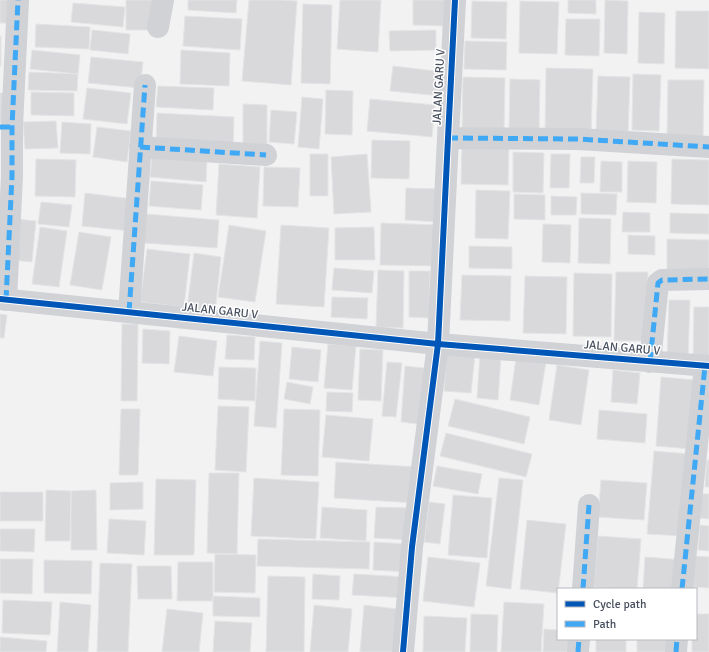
<svg xmlns="http://www.w3.org/2000/svg" width="709" height="652" font-family="Signika,sans-serif">
	<rect width="100%" height="100%" fill="#f2f2f2"/>
	<path fill="#d9d9db" stroke="#e3e4e5" d="M0 0H17V23H0Z
		M126 0H156L155 30H126Z
		M188 0H237L236 13 188 10Z
		M249 0H282L297 1 291 85 242 81Z
		M340 0H381L378 52 337 49Z
		M413 0H447V26L413 25Z
		M568 0H596V14L568 13Z
		M605 0 628 1 627 54 604 53Z
		M472 1 507 2 506 39 471 38Z
		M520 1 559 2 557 54 519 53Z
		M73 3 125 7 123 27 71 22Z
		M303 4 332 5 330 84 301 83Z
		M676 11H709V69L675 68Z
		M639 12 665 13 664 64 638 63Z
		M185 16 242 19 240 50 183 46Z
		M566 19H600L599 56 565 55Z
		M36 24 90 27 89 49 35 47Z
		M92 30 130 34 128 54 90 50Z
		M436 30V50L390 51 389 31Z
		M0 36H1V66H0Z
		M465 41 507 42 506 70 464 69Z
		M32 50 80 55 78 74 30 69Z
		M181 50 230 53 229 86 180 84Z
		M91 57 143 62 140 88 88 83Z
		M393 66 444 72 441 96 390 91Z
		M546 68 593 69 591 133 545 132Z
		M29 72 78 74 77 91 28 90Z
		M633 74 661 75 659 131 632 130Z
		M598 76 630 77 628 134H596Z
		M463 77 505 78 504 131 462 129Z
		M510 79 540 80 539 131 509 130Z
		M668 80H704L703 137 667 136Z
		M158 86 214 88 213 110 156 107Z
		M87 88 131 93 127 124 83 119Z
		M326 90 353 91 352 135 325 134Z
		M31 92 74 93V116L31 115Z
		M0 93H4L2 123H0Z
		M302 97 323 99 319 149 298 147Z
		M370 99 435 105 432 137 367 131Z
		M243 104 267 105V147L243 146Z
		M271 110 297 112 294 144 269 142Z
		M157 113 234 117 233 147 156 144Z
		M56 121 58 148 25 149 23 122Z
		M62 122 91 124 90 154 60 153Z
		M97 127 131 131 127 162 93 157Z
		M372 140 410 141 409 179 371 178Z
		M462 144 509 145 508 185 461 184Z
		M513 152 544 153 543 193 513 192Z
		M310 154H328V196H310Z
		M367 154 371 212 334 214 331 157Z
		M551 154H570L569 188H550Z
		M152 156 207 160 206 182 150 177Z
		M581 157H595L594 183H580Z
		M36 159 76 160 75 197 35 196Z
		M672 159 709 160V205L671 204Z
		M601 161 622 162V192H600Z
		M628 161 657 162 656 203 627 202Z
		M219 164 260 167 257 218 216 215Z
		M264 167 300 168 298 207 263 206Z
		M151 181 203 185 201 210 149 206Z
		M406 188 440 189 439 222 405 220Z
		M476 190 510 191 508 239 475 238Z
		M85 193 133 199 130 231 82 226Z
		M581 193 617 194 616 215 581 214Z
		M514 194 545 195V220L514 219Z
		M551 196 577 197 576 215H551Z
		M41 202 72 205 69 227 38 224Z
		M623 212 650 213V232H622Z
		M670 213 709 214V234L670 233Z
		M146 214 219 220 217 248 144 243Z
		M579 218 611 219 610 264 578 263Z
		M16 219 36 221 32 262 11 260Z
		M381 223 439 225 438 266 380 265Z
		M543 224 571 225 570 263 542 262Z
		M229 225 266 231 255 302 218 297Z
		M281 225 329 228 324 307 276 304Z
		M40 227 67 231 59 287 32 284Z
		M374 227 375 260H335V228Z
		M79 232 111 237 102 290 70 285Z
		M628 235 655 236V255L628 254Z
		M667 239 709 240V272L667 271Z
		M469 246 512 247V269L469 268Z
		M147 249 190 254 184 307 140 302Z
		M194 253 221 257 215 312 187 308Z
		M334 268 374 271 372 293 332 290Z
		M378 270 404 271 403 328 376 327Z
		M409 271H430L429 318 409 317Z
		M616 272H648L646 341H614Z
		M574 273 612 274 611 337 573 336Z
		M462 275 511 276 510 321 460 320Z
		M525 276 567 277 566 334 523 333Z
		M332 297 368 298 367 319 331 317Z
		M669 300H690L688 359H667Z
		M694 307H709V361H693Z
		M0 314 7 315 4 338H0Z
		M122 324H138L137 401H121Z
		M143 329 170 331 169 364 142 363Z
		M227 335 255 337 254 360 225 359Z
		M179 336 217 341 213 376 174 372Z
		M260 341 282 343 276 428 254 426Z
		M328 344 356 346 352 390 324 388Z
		M292 347 321 350 318 382 289 379Z
		M360 349 383 350 381 401 358 400Z
		M447 351 475 354 471 393 444 391Z
		M480 354 501 356 498 400 477 398Z
		M516 358 546 362 539 405 510 400Z
		M387 362 402 363 396 417 382 416Z
		M557 365 589 370 581 425 549 420Z
		M405 366 432 369 427 425 401 422Z
		M219 367 256 368 255 401 218 399Z
		M613 370 640 373 637 404 611 402Z
		M661 377 696 380 691 449 656 446Z
		M287 382 313 387 310 404 284 399Z
		M327 392 353 393 352 412 326 411Z
		M455 399 530 417 524 444 448 426Z
		M218 406 249 407 246 472 215 470Z
		M121 409H140L138 475H119Z
		M284 409 320 410 318 476 281 475Z
		M599 410 647 414 645 443 597 439Z
		M326 415 373 419 369 461 322 457Z
		M446 433 532 454 526 477 440 456Z
		M654 451 689 454 683 536 647 534Z
		M707 460H709V487H705Z
		M336 462 418 467 415 503 334 498Z
		M437 466 482 474 478 494 433 486Z
		M209 473H239L237 554 207 553Z
		M254 478 319 482 316 539 251 536Z
		M499 478 523 480 511 589 486 586Z
		M156 479 196 480 194 555H154Z
		M601 480 647 483 644 520 598 517Z
		M143 482V509L110 510V483Z
		M46 490 71 491 70 541H45Z
		M96 490 97 550H71V491Z
		M0 492H43V521H0Z
		M701 494H709V519L700 518Z
		M453 495 492 498 487 558 448 555Z
		M429 502 445 504 440 544 424 542Z
		M322 507 367 510 366 541 320 538Z
		M376 507 412 508 410 540 374 538Z
		M109 519 146 521 144 555 107 553Z
		M527 520 566 524 558 593 520 589Z
		M700 525 709 526V551L698 550Z
		M0 529H35L34 552 0 551Z
		M598 536 641 539 637 589H617L594 587Z
		M258 539 370 542 369 569 257 566Z
		M374 542 409 544 408 572 373 570Z
		M215 554 256 555 255 593 214 592Z
		M695 556 709 557V588L693 587Z
		M428 557 480 563 474 607 423 601Z
		M645 557 683 560 681 589H643Z
		M0 559H33L32 594 0 593Z
		M44 560 92 561 91 594 44 593Z
		M178 562H213V601H177Z
		M100 563 132 564 128 652H97Z
		M137 566H171L172 599H138Z
		M313 574 340 576 339 600 312 599Z
		M354 574 407 577 406 598 352 595Z
		M268 576 305 577 304 652H266Z
		M213 596 260 598V617L213 616Z
		M3 600 52 602 50 635 2 633Z
		M60 602 91 605 88 652H57Z
		M504 602 544 604 541 652H501Z
		M314 605 352 609 348 652H310Z
		M364 605 405 610 400 652H360Z
		M167 609 203 613 199 652H162Z
		M471 614 498 615 497 652H470Z
		M696 614H709V652H692V639H696Z
		M424 616 467 618 465 652H423Z
		M215 621 252 623 250 652H213Z
		M544 629 558 630V639H575L574 652H543Z
		M0 637 47 641 46 652H0Z
		M596 639H626V652H596Z
		M637 639H668V652H637Z"/>
	<g fill="none" stroke-linecap="round" stroke-linejoin="round">
		<path stroke="#d0d2d5" stroke-width="22" d="M158 27 163 0
			M448 138 578 139 709 147
			M140 147 266 155
			M0 299 438 344 709 366
			M6 300 12 176V127L18 0
			M129 312 145 85
			M650 362 658 283 662 280 709 279
			M583 589 589 505
			M682 589 705 366
			M403 652 412 547 438 344 448 138 455 0
			M578 652 579 639
			M676 652 677 639"/>
		<path stroke="#3fa9f5" stroke-width="5" stroke-dasharray="10 5" stroke-linecap="butt" d="M0 127H12
			M448 138 578 139 709 147
			M140 147 266 155
			M6 300 12 176V127L18 0
			M129 312 145 85
			M650 362 658 283 662 280 709 279
			M583 589 589 505
			M682 589 705 366
			M578 652 579 639
			M676 652 677 639"/>
		<defs>
			<path id="cycleway" d="M0 299 438 344 709 366
				M403 652 412 547 438 344 448 138 455 0"/>
		</defs>
		<use href="#cycleway" stroke="#fff" stroke-width="8"/>
		<use href="#cycleway" stroke="#0057b8" stroke-width="6"/>
	</g>
	<g text-anchor="middle" dominant-baseline="central" stroke-width="3" stroke-linejoin="round" paint-order="stroke">
		<g font-size="12" fill="#48505f" stroke="#fff">
			<text transform="translate(439 87) rotate(-87)">JALAN GARU V</text>
			<text transform="translate(220 311) rotate(6)">JALAN GARU V</text>
			<text transform="translate(622 348) rotate(5)">JALAN GARU V</text>
		</g>
	</g>
	<rect x="557" y="588" width="140" height="52" fill="#ffffff" stroke="#b6b9bf"/>
	<rect x="565" y="601" width="20" height="6" fill="#0057b8" stroke="#b6b9bf"/>
	<text x="593" y="608" font-size="12" fill="#48505f">Cycle path</text>
	<rect x="565" y="621" width="20" height="6" fill="#3fa9f5" stroke="#b6b9bf"/>
	<text x="593" y="628" font-size="12" fill="#48505f">Path</text>
</svg>
